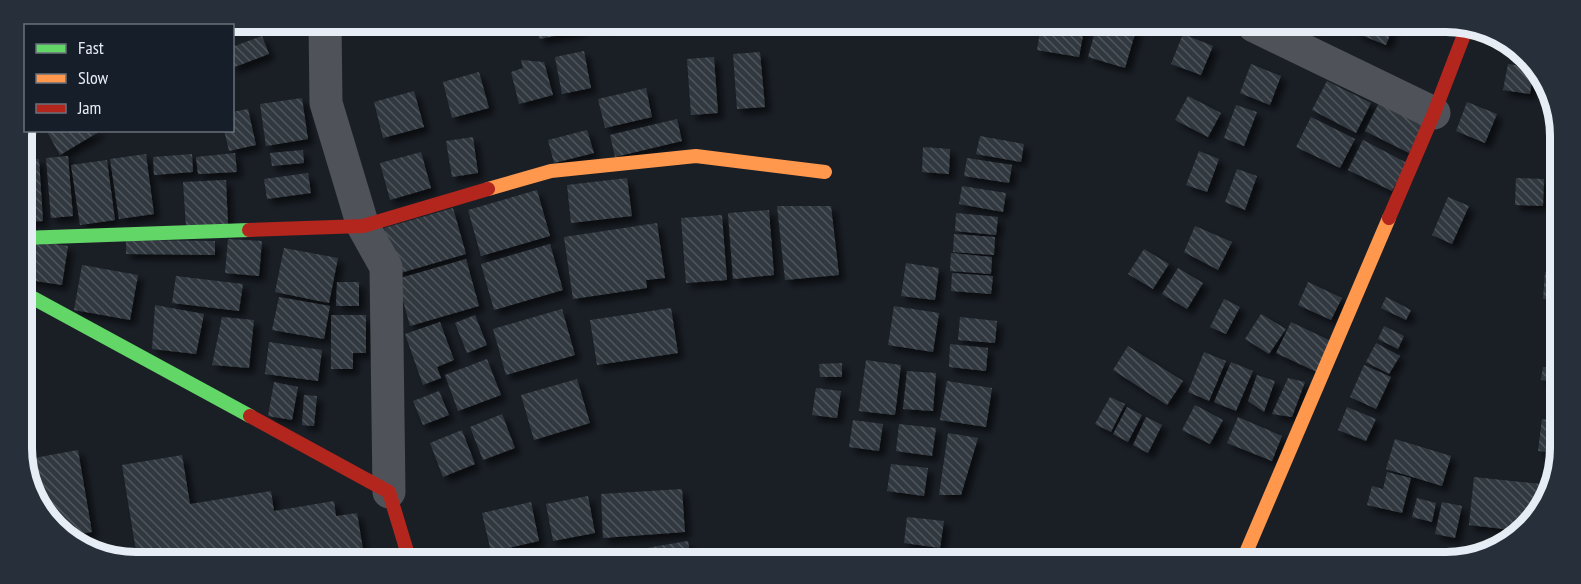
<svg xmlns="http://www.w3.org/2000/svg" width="1581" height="584" font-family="'PT Sans Narrow',sans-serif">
	<defs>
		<pattern id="building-back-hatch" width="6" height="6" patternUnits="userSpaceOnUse" patternTransform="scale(1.5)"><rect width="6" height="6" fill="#323840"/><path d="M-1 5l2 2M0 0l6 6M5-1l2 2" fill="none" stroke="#50555c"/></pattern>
		<filter id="shadow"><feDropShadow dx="5.5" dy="5.5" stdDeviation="3" flood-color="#0009"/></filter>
	</defs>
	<rect width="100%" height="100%" fill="#1a1f26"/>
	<path fill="url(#building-back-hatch)" filter="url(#shadow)" d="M536 23H580L581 31 539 39Z
		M598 23H616L600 29Z
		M1041 25H1085L1079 57 1037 50Z
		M1097 25H1131L1137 27 1125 68 1088 57Z
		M1358 26 1393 27 1386 45 1356 33Z
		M1183 34 1213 46 1201 75 1171 64Z
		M262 36 269 54 232 68V47Z
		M584 51 591 88 562 94 555 57Z
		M760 52 765 107 737 109 733 54Z
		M714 57 718 113 691 115 687 59Z
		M521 60 544 62 553 95 519 104 511 72 523 68Z
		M1251 64 1281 76 1270 105 1240 93Z
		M1508 64 1534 68 1530 94 1503 90Z
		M479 72 489 108 452 118 443 82Z
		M1327 81 1371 103 1356 133 1312 110Z
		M646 88 652 117 605 128 598 99Z
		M414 91 424 127 383 138 374 102Z
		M1188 96 1221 113 1208 137 1175 120Z
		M302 98 308 139 266 146 260 104Z
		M1380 101 1424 124 1409 153 1365 131Z
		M1467 102 1497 114 1485 143 1456 131Z
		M1236 105 1257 112 1244 146 1224 138Z
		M248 109 256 145 229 151 224 130H232V112Z
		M1311 117 1355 139 1340 168 1296 147Z
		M677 119 682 141 615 157 610 135Z
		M46 130H102L60 155Z
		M587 130 594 153 554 163 548 140Z
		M980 136 1024 144 1021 162 976 154Z
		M473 137 478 173 452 177 446 141Z
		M1363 140 1407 163 1392 191 1348 170Z
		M923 147 950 149 949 174 922 172Z
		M303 150 304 163 272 166 270 153Z
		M1199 151 1219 159 1207 192 1186 185Z
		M421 152 431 188 390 200 380 163Z
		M235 153 237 172 198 174 196 157Z
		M146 154 154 214 119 219 110 159Z
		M192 154 193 172 154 175 153 157Z
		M68 156 73 216 51 218 46 158Z
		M967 158 1012 165 1009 183 964 176Z
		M39 159 43 221 22 222 21 160Z
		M107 160 115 220 80 225 71 165Z
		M1237 169 1257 176 1245 210 1225 202Z
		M308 173 311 193 267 199 264 179Z
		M627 178 632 216 571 223 567 185Z
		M1516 178 1544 179 1543 206 1515 205Z
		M226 180 228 225 186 227 183 182Z
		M962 186 1006 193 1003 212 959 204Z
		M537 190 550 236 481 256 468 210Z
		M1448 197 1469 206 1452 244 1432 235Z
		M777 206H831L839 275 785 280Z
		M453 208 466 254 397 274 384 228Z
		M769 210 774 275 733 279 728 213Z
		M956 213 998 217 996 235 955 231Z
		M722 215 727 280 686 283 681 218Z
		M657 223 665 278 646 280 647 288 573 299 564 237Z
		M1195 226 1232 242 1218 270 1184 252Z
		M954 234 995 237 994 255 953 252Z
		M228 239 262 241 259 276 225 273Z
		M28 240 68 246 62 285 22 279Z
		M126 240 215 241V255L126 254Z
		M550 244 563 290 494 310 481 264Z
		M284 248 338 258 329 303 275 292Z
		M1144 249 1169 264 1153 289 1128 274Z
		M951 253 992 257 991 274 950 271Z
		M466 259 479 306 410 326 397 279Z
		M906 263 939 268 935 300 901 296Z
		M82 265 138 275 130 320 74 310Z
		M1178 268 1203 283 1187 309 1162 294Z
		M1545 272 1557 273V300L1543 299Z
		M952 273 993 276 991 294 951 291Z
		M176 276 243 284 239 311 172 303Z
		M337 282H359V306H336Z
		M1308 282 1342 298 1331 320 1298 305Z
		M279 297 330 306 324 339 272 330Z
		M1386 297 1411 310 1406 320 1381 308Z
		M1224 299 1240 307 1226 334 1210 327Z
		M155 305 204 314 196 354 152 349Z
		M894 306 939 313 933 352 888 345Z
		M671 308 678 353 597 365 590 320Z
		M562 309 575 355 506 375 493 329Z
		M1261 314 1286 329 1269 354 1245 339Z
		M331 315H366V353H353V369H331Z
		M475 315 487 345 467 353 455 323Z
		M222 317 254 320 249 368 212 365Z
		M960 317 997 321 995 343 958 340Z
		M440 322 454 360 437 367 441 378 423 385 405 334Z
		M1291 322 1333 342 1319 373 1276 353Z
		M1384 326 1404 336 1398 349 1378 339Z
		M269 342 322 350 318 381 265 374Z
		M1376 343 1400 356 1389 374 1366 362Z
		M950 344 988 348 986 371 949 367Z
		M1128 346 1183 381 1167 405 1113 370Z
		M1204 352 1226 361 1209 401 1188 392Z
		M487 359 501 395 458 411 445 375Z
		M866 360 901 365 895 415 859 411Z
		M1231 362 1253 371 1236 411 1214 402Z
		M842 363V377H820L819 364Z
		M1364 365 1391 377 1376 409 1350 397Z
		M1543 367 1556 368 1555 382 1541 380Z
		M907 371 936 373 933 411 903 409Z
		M1257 375 1275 381 1264 412 1248 401Z
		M1288 378 1305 382 1292 417 1272 414Z
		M577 379 590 423 534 440 521 395Z
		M947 381 992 388 986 427 940 420Z
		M274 382 298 387 292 420 268 416Z
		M816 388 841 391 837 418 812 415Z
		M439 391 449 415 423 425 413 401Z
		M304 395 317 396 314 426 302 425Z
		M1110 397 1125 404 1111 432 1095 424Z
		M1195 405 1223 420 1210 444 1182 430Z
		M1127 407 1142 415 1128 442 1113 434Z
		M1347 407 1376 419 1366 441 1338 430Z
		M502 414 515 448 483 460 470 427Z
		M1146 417 1162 425 1148 453 1133 445Z
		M1238 417 1282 436 1272 461 1227 443Z
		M1542 419 1555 421 1554 453 1538 451Z
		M853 420 883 424 879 451 849 447Z
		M899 424 936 428 932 456 896 451Z
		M462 430 475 464 443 477 430 443Z
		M948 433 978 438 961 495H939Z
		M1395 439 1451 456 1442 486 1386 469Z
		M78 450 92 532 68 536 50 524 35 495 29 459Z
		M182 455 190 504 271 491 274 511 334 501 336 516 357 513 363 549 333 553 334 558 137 557 122 465Z
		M891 464 928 468 924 496 887 491Z
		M1387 472 1411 478 1402 513 1367 505 1372 486 1383 489Z
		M1474 477 1550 485 1549 492 1521 531 1469 525Z
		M682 489 685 532 603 538 601 494Z
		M588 496 595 533 553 541 546 504Z
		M1417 498 1436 503 1432 522 1412 517Z
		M531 502 539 541 491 552 482 513Z
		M1442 502 1462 506 1455 538 1435 534Z
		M907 517 944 521 940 548 904 543Z
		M688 541 691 560 618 559 617 553Z
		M1311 553 1335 559 1334 562H1309Z"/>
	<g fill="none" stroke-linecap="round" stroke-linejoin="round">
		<path stroke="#4f5359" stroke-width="33" d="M325 22 326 103 363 226 386 267 389 492
			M1254 26 1434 113"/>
		<path stroke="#63d668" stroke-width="14" d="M22 238 249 230
			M22 292 250 416"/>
		<path stroke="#ff974d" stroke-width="14" d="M488 189 551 171 696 156 825 172
			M1242 562 1389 218"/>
		<path stroke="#b3261e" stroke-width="14" d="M1389 218 1434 113 1467 27
			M249 230 363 226 488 189
			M250 416 389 492 409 558"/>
	</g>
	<path d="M0 0H1581V584H0ZM136 32H1446A104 104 0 0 1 1550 136V448A104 104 0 0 1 1446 552H136A104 104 0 0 1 32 448V136A104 104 0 0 1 136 32Z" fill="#272f3a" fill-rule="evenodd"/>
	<path fill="none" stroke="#e7edf5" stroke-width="8" d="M136 32H1446A104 104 0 0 1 1550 136V448A104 104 0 0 1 1446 552H136A104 104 0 0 1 32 448V136A104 104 0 0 1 136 32Z"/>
	<rect x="24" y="24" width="210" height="108" fill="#161e2a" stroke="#6a717b" stroke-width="1.5"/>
	<rect x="36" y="44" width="30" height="9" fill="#63d668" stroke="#6a717b" stroke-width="1.5"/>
	<text x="78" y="54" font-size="18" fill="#e7edf5">Fast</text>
	<rect x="36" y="74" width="30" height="9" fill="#ff974d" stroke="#6a717b" stroke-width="1.5"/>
	<text x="78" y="84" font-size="18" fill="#e7edf5">Slow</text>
	<rect x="36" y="104" width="30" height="9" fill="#b3261e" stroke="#6a717b" stroke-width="1.5"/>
	<text x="78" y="114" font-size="18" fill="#e7edf5">Jam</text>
</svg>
